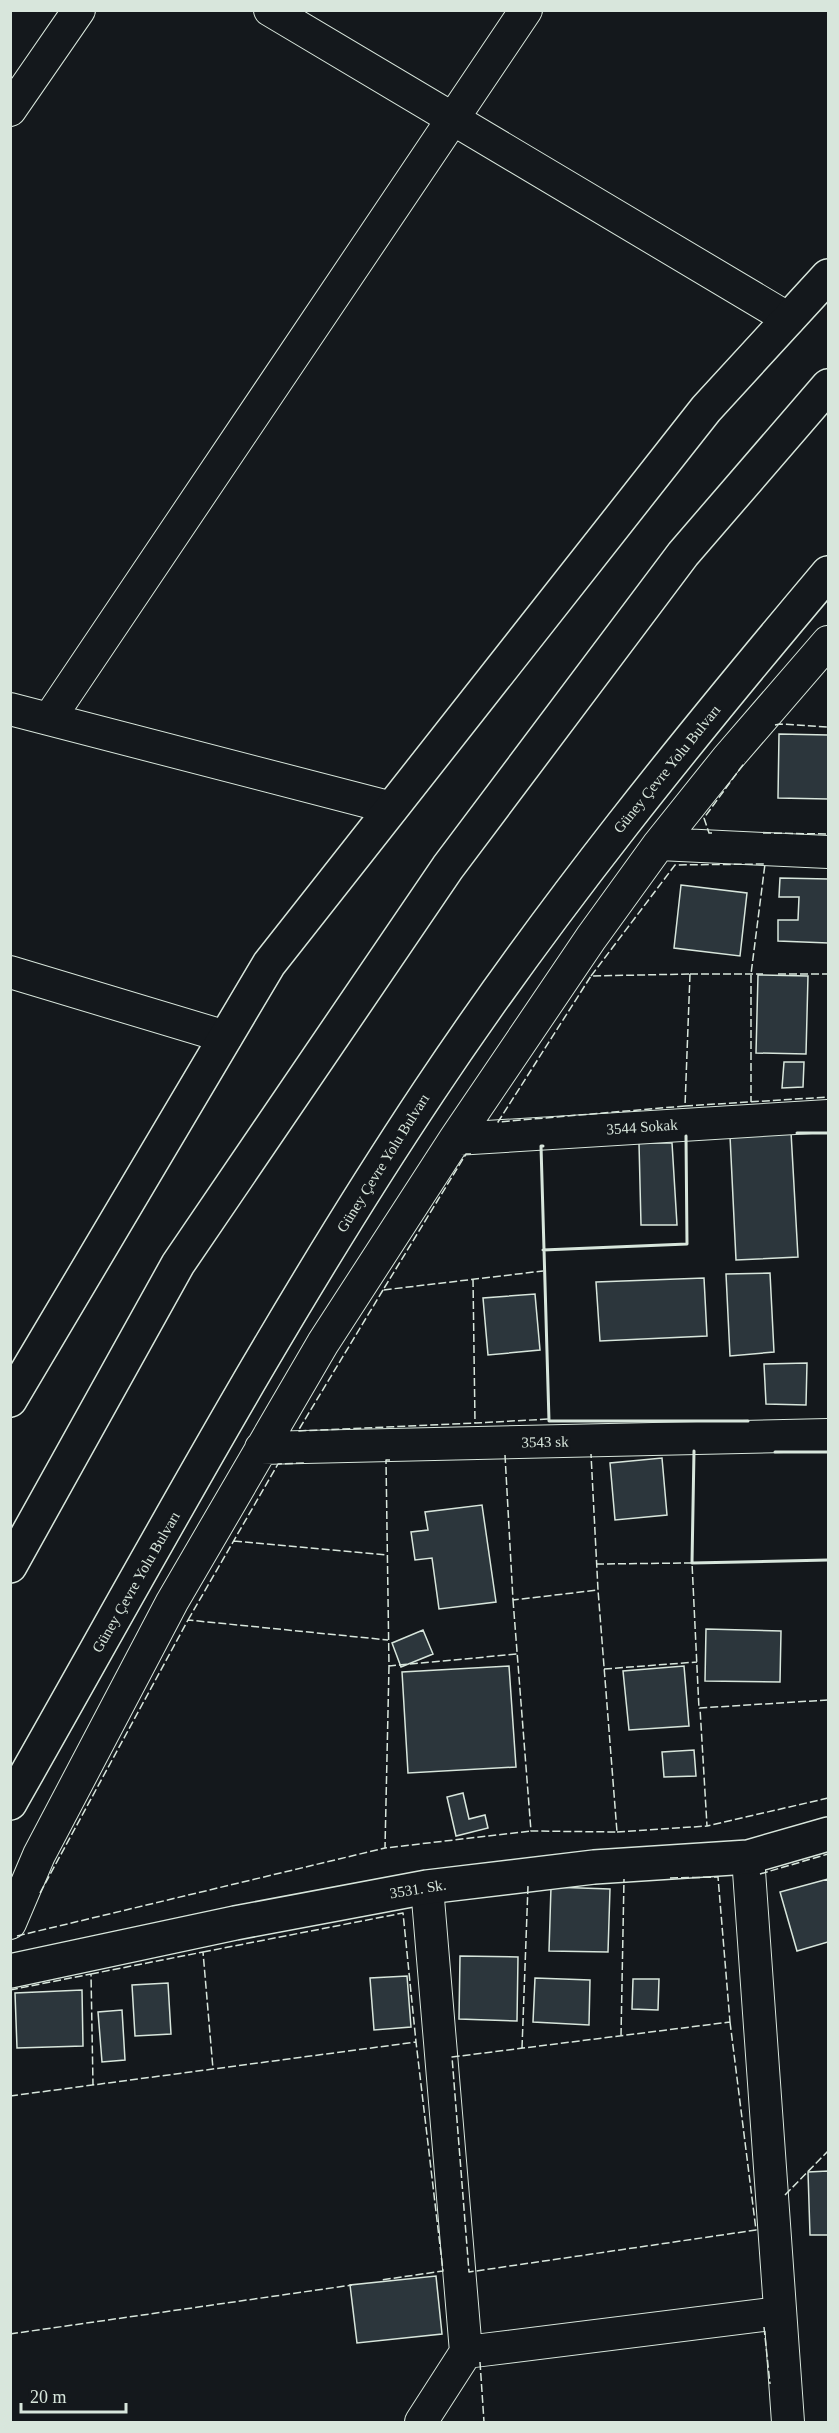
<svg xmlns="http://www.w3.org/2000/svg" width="839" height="2433" font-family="'Times New Roman',serif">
	<rect width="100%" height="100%" fill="#14181c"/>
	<path fill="#2c363c" stroke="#d8e6dc" stroke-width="1.5" d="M779 734 828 735V799L778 798Z
		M780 878 828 879V943L778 941V920H798L799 897H779Z
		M681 885 747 893 740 956 674 948Z
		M758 975 808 976 806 1054 756 1053Z
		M784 1062H804L803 1087 782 1088Z
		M791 1132 798 1257 736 1260 730 1136Z
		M639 1143H672L677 1225H641Z
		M770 1273 774 1352 730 1356 726 1274Z
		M704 1278 707 1336 600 1341 596 1282Z
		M535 1294 540 1350 488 1355 483 1298Z
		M807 1363 806 1405 766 1404 764 1364Z
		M662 1458 667 1515 615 1520 610 1463Z
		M482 1505 496 1602 439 1609 432 1558 415 1560 411 1532 428 1530 425 1512Z
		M706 1629 781 1631 780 1682 705 1681Z
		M423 1630 433 1654 401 1667 392 1643Z
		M509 1666 516 1767 408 1773 402 1672Z
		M684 1666 689 1726 629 1730 623 1671Z
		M694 1750 696 1776 664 1777 662 1752Z
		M463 1793 469 1819 485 1815 488 1828 456 1836 447 1797Z
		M828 1879V1942L797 1951 780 1892Z
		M551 1887 610 1889 608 1952 549 1951Z
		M460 1956 518 1957 517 2021 459 2019Z
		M407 1976 411 2027 374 2030 370 1978Z
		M535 1978 590 1980 589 2025 533 2022Z
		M633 1979H659L658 2010 632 2009Z
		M168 1983 171 2034 135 2036 132 1985Z
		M82 1990 83 2046 17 2048 15 1993Z
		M122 2010 125 2060 102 2062 98 2012Z
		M828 2171V2235H810L808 2172Z
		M436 2276 442 2334 357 2343 350 2285Z"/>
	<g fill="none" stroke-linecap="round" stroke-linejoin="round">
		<defs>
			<path id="minor" d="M270 10 789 319
				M10 110 79 10
				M10 709 392 808
				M49 719 526 10
				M659 844 828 852
				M10 972 226 1037
				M455 1139 828 1116
				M261 1448 828 1435
				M748 1857 788 2422
				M10 1923 39 1855 172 1602 323 1343 455 1139 591 938 659 844 727 759 828 642
				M466 2352 780 2313
				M421 2422 466 2352 427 1887"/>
			<path id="tertiary" d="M10 1400 269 964 706 409 828 276
				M10 1971 235 1923 427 1887 594 1867 748 1857 828 1834"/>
			<path id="trunk" d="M10 1566 178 1264 448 867 683 554 828 386
				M10 1803C146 1564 276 1321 429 1091 550 909 688 739 828 573"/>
		</defs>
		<use href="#minor" stroke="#d8e6dc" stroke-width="34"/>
		<use href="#tertiary" stroke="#d8e6dc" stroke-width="36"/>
		<use href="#trunk" stroke="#d8e6dc" stroke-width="36"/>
		<use href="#minor" stroke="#14181c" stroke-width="32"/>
		<use href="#tertiary" stroke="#14181c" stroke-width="33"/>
		<use href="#trunk" stroke="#14181c" stroke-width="33"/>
		<path stroke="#d8e6dc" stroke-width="1.5" stroke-dasharray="8 3" stroke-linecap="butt" d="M775 725 780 724 828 727
			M712 833H709L704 818 745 762
			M763 833 828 834
			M690 974 685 1106 498 1122 591 976Z
			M690 974H763
			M778 974H828
			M591 976 675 865 765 864 751 974V1102
			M685 1106 828 1097
			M471 1154H466L383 1290 543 1271
			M473 1279 475 1423 550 1419
			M383 1290 298 1431 475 1423
			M505 1455 513 1600 598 1590 591 1454
			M390 1460H386L389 1666 517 1654
			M234 1541 386 1555
			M596 1564 692 1563 699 1709
			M513 1600 531 1831 617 1832 598 1590
			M188 1620 278 1464 304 1463
			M389 1666 385 1848 531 1831
			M604 1669 697 1662
			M828 1700 700 1708 707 1826 828 1798
			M617 1832 707 1826
			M760 1874 828 1854
			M670 1878 718 1877 730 2022
			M40 1893 188 1620 388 1640
			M17 1936 385 1848
			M203 1952 403 1913 416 2042
			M91 1974 203 1952 213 2069
			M10 1990 91 1974 93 2085
			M730 2022 756 2230 469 2272 452 2057Z
			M621 2036 624 1879
			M522 2048 528 1886
			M10 2096 416 2042 443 2271 381 2280
			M785 2195 828 2151
			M764 2327 770 2384
			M10 2334 352 2285
			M480 2362 484 2422"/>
		<path stroke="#d8e6dc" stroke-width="3" d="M797 1133H828
			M543 1146H541L549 1421H748
			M543 1250 687 1244 686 1136
			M694 1451 692 1563 828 1560
			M775 1452H828"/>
	</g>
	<g text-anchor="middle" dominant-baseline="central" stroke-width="4.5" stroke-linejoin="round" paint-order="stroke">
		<g font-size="15" fill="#d8e6dc" stroke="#14181c">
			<text transform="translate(667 769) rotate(-51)">Güney Çevre Yolu Bulvarı</text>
			<text transform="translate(642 1127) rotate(-4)">3544 Sokak</text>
			<text transform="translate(383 1163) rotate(-58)">Güney Çevre Yolu Bulvarı</text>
			<text transform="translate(545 1442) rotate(-1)">3543 sk</text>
			<text transform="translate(136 1582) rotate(-60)">Güney Çevre Yolu Bulvarı</text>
			<text transform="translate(418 1889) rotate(-9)">3531. Sk.</text>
		</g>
	</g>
	<rect width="839" height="2433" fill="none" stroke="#d8e6dc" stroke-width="24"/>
	<path d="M21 2403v9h105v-9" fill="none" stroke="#d8e6dc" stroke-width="3"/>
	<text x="30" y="2403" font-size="18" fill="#d8e6dc" stroke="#14181c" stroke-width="4.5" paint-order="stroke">20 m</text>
</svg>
